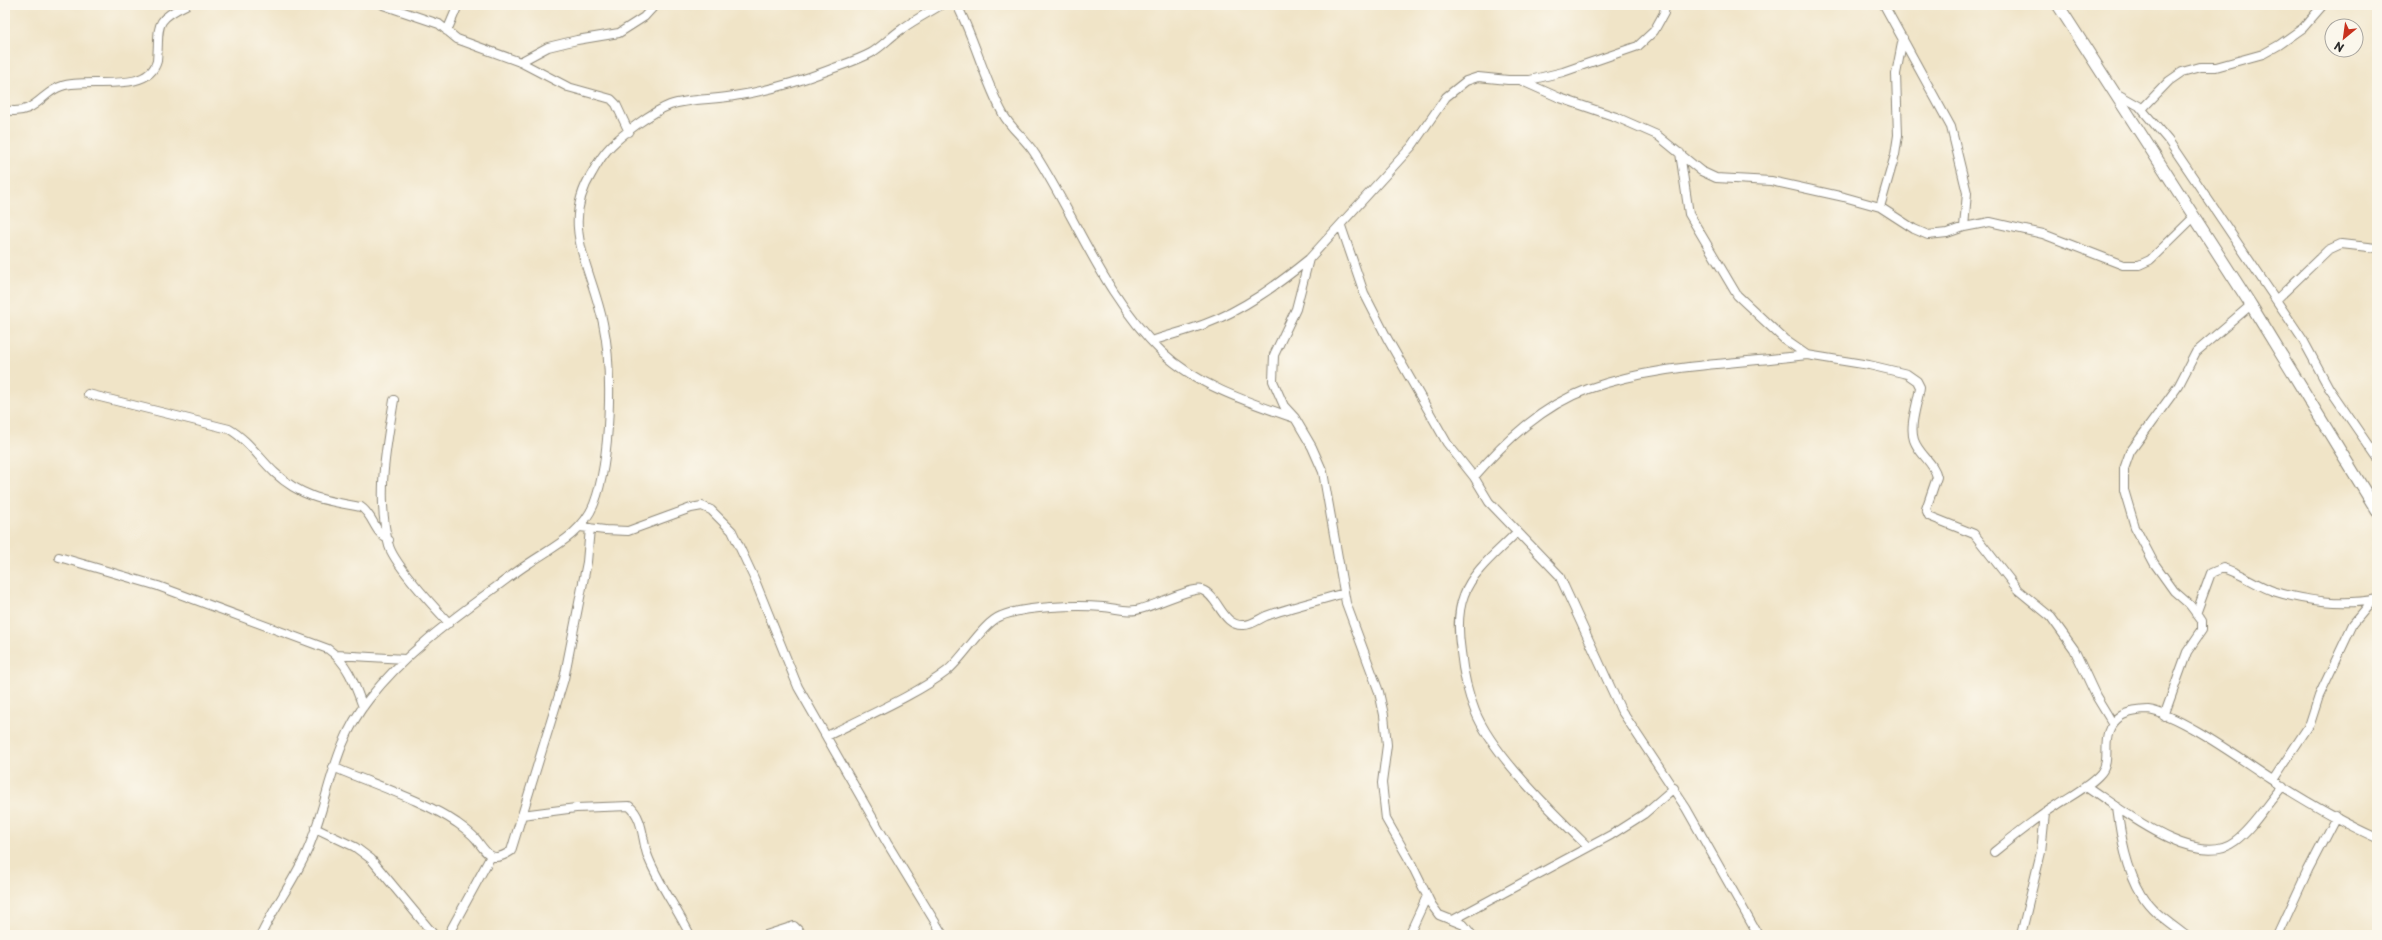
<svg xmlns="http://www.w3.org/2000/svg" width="2382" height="940" font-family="'Playpen Sans',sans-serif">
	<rect width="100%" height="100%" fill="#fbf7ec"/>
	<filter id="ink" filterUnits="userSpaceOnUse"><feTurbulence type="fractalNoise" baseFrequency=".025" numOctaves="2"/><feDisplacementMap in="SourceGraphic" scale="8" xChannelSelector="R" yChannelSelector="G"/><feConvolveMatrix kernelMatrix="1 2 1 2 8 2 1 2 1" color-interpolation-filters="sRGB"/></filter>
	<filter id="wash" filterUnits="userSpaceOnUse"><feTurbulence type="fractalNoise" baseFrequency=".012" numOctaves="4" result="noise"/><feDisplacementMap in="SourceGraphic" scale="16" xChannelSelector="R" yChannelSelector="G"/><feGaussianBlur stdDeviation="0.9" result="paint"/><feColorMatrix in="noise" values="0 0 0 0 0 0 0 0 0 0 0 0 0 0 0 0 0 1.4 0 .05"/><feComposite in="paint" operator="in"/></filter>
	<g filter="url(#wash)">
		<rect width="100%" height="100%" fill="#f0e4c7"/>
	</g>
	<g filter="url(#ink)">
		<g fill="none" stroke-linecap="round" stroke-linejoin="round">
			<defs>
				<path id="minor" d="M383 5 439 24 457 39 520 62 568 87 611 99 616 104 629 132
					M957 5C975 40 984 79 1003 114 1011 129 1026 139 1035 154 1077 219 1105 298 1162 352 1198 386 1248 402 1294 418
					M1884 5 1951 127 1967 193 1964 227
					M447 31 458 5
					M520 62 548 47 577 40 619 33 644 17 655 5
					M1522 81 1560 98 1616 117 1657 135 1701 171 1716 178 1771 181 1844 197 1880 207 1914 229 1928 235 1947 233 1964 227 1990 222 2043 234 2123 265H2139L2150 260 2194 217
					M2114 92 2139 106 2168 140 2303 340 2329 388 2377 458
					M2142 109 2169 81 2182 72 2200 67H2216L2263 54 2279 45 2303 28 2323 5
					M5 110C36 116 41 92 62 86 89 77 148 95 157 61 160 26 152 21 186 5
					M1680 153 1689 214 1737 295 1784 339 1807 355 1869 365 1907 374 1917 381 1920 387C1918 403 1909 424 1914 440 1919 455 1934 462 1937 477L1926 509 1929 516 1974 534 2018 590 2051 617 2074 649 2096 696 2113 724
					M1880 207 1895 155 1898 135 1896 74 1903 38
					M1341 226 1364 293 1387 338 1447 443 1474 477 1489 502 1559 575 1621 710 1686 808 1758 935
					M2276 300 2328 250 2341 244 2377 248
					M1152 341C1169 335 1187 331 1205 324 1243 310 1277 285 1309 259
					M88 394 229 429C247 439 260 459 275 473 302 498 327 501 361 507 374 516 374 533 389 540
					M394 400C386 449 376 497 389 546 395 565 434 607 449 623
					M1474 477C1505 441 1542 406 1588 389 1657 364 1735 364 1807 355
					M580 527 605 530 628 531 691 508 702 506 711 510 732 531 754 578 798 687 887 843 943 935
					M1517 532C1499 551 1473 570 1464 595 1457 613 1458 632 1461 652 1463 672 1467 691 1475 711 1492 754 1553 813 1587 846
					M59 557 158 586 328 649C348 663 355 685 363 707
					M2196 614 2211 573 2223 568C2241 573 2256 585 2273 591 2304 601 2345 606 2377 599
					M336 655 405 659
					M2164 716 2187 652 2202 630V621L2190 605 2174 591 2154 563 2135 527 2124 490V469L2130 452 2179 385 2196 352 2251 305
					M827 736C864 717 916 695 947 671 964 657 983 623 1001 616 1025 606 1077 605 1103 607 1115 608 1124 612 1136 610 1150 608 1193 586 1202 590 1219 596 1222 627 1244 625 1252 625 1259 619 1266 616 1291 607 1318 601 1344 593
					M333 767C372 784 423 800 457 823 464 828 471 833 476 839 487 854 492 864 511 851L564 679 587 562 590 528
					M2273 780 2310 724 2319 696 2353 624 2373 600
					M2086 786C2118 807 2196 871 2235 841 2254 827 2266 804 2283 786
					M2117 807C2121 837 2126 869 2142 895 2151 911 2171 924 2185 935
					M522 815 576 808 629 806C643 817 642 838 647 854 657 882 677 908 690 935
					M315 828 355 847 371 859 434 935
					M1994 852C2015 835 2035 819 2057 805 2072 795 2090 786 2101 773 2114 757 2096 733 2121 716 2127 712 2141 710 2148 710 2179 714 2243 761 2271 779 2305 801 2341 822 2377 838
					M1453 920 1611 835 1644 814 1674 788
					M261 935C275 905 295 880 308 849 330 797 332 745 369 699 404 654 450 621 496 587 507 579 517 571 528 564 553 547 582 534 594 504 611 460 613 369 603 323 592 268 559 226 592 173 597 164 603 154 611 146 624 133 652 112 670 105 689 98 714 100 734 96 767 91 798 82 829 70 842 65 858 60 871 53 882 47 891 36 902 29 914 20 928 13 941 5
					M448 935 491 856
					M766 935 794 926 803 935
					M1409 935 1427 896
					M1472 935 1464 925 1439 915 1431 904 1410 861 1386 819 1382 783 1387 745 1384 715 1379 692 1346 603 1323 472 1312 447 1295 418 1284 406 1273 381 1274 355 1296 309 1309 259 1412 146 1446 97 1466 81 1478 77 1508 80H1530L1563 72 1638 46 1654 31 1664 13 1665 5
					M2021 935 2041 852 2045 813
					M2278 935 2308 870 2336 816"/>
				<path id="secondary" d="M2058 5 2251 305 2377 511"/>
			</defs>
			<use href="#minor" stroke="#8e8879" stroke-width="10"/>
			<use href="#secondary" stroke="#8e8879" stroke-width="13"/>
			<use href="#minor" stroke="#fff" stroke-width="8"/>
			<use href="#secondary" stroke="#fff" stroke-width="11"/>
		</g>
	</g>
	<rect width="2382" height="940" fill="none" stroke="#fbf7ec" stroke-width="20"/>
	<g transform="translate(2344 38) rotate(209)"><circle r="19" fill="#fbf7ec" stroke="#a8a59f"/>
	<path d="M0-3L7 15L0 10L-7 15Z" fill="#c8321e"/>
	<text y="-6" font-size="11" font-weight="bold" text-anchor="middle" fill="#2b2b2b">N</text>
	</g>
</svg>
